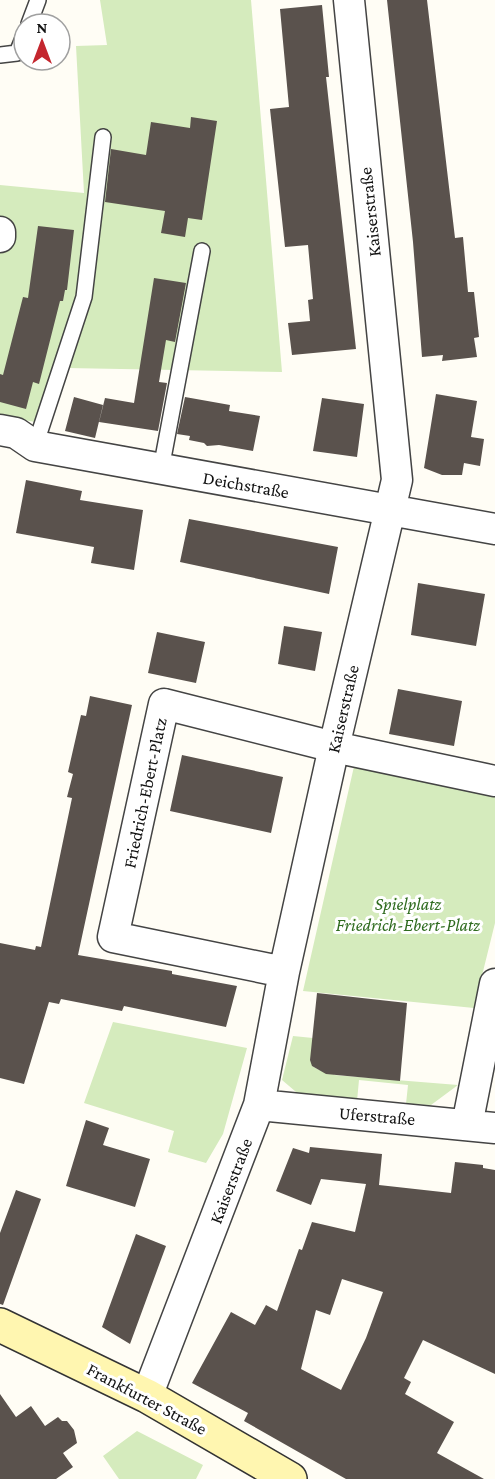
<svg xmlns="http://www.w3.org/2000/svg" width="495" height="1479" font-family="'Crimson Pro',serif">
	<rect width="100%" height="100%" fill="#fffdf5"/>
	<path fill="#d5ebbd" d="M100 0H251L282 372 67 368 47 424 0 416V185L84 193 76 46 107 45Z
		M355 762 495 792V923L474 1008 303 991Z
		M113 1022 247 1048 223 1134 206 1163 168 1152 174 1131 84 1103Z
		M293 1036 313 1038 312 1066 319 1070 334 1072V1075L458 1085 431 1105 406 1104 408 1085 359 1080 357 1101 302 1097 282 1080Z
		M137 1431 203 1465 196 1479H119L103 1456Z"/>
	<path fill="#5a524d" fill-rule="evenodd" d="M387 0H427L455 238 463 237 468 292H474L479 337 474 338 477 357 442 361 443 355 422 357 413 242Z
		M322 5 329 77H326L356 349 292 355 288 323 310 321 308 300 313 299 308 245 285 247 270 109 289 107 280 9Z
		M191 117 217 121 202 220 188 218 185 237 161 233 165 211 105 202 111 149 146 155 151 122 190 128Z
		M38 226 74 230 67 290H65L63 301H60L39 384 33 382 26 409 0 402V374L3 375 23 297 28 298Z
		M154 278 186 283 175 342 166 340 159 382 167 383 158 431 99 422 105 398 134 403Z
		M436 394 477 401 471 437 484 439 480 466 464 463 462 475H442L424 468Z
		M74 397 103 405 95 438 65 431Z
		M185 397 230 405 229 411 260 416 253 451 219 445 207 446 204 443 189 440 190 436 177 434Z
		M322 398 364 404 357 457 313 451Z
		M26 480 82 491 80 500 143 510 134 570 91 563 94 547 16 533Z
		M189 519 338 547 329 594 180 562Z
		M418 583 485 594 476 646 411 635Z
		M284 626 322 632 315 671 278 664Z
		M157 632 205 642 196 683 148 673Z
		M398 689 462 701 454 746 389 734Z
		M90 696 132 705 78 955 172 971V974L237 986 226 1027 124 1006 122 1011 61 999 59 1004 49 1002 24 1084 0 1078V943L35 950 36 946 41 947 72 798 67 797 73 774 68 772 81 715 86 716Z
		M182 755 283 777 271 833 170 811Z
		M317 993 407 1003 400 1081 326 1074 312 1066 310 1060Z
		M86 1120 109 1128 103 1145 150 1159 135 1207 66 1186Z
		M310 1147 382 1154 379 1185 451 1193 455 1162 483 1165V1168L495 1170V1374L423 1340 404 1378 411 1382 405 1394 454 1422 437 1453 484 1479H346L244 1421 248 1413 192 1383 231 1312 255 1325 266 1305 277 1311 299 1249 302 1250 312 1222 355 1232 366 1184 321 1179 311 1205 276 1191 293 1148 309 1153ZM342 1279 383 1292 366 1338 341 1390 301 1369 316 1310 330 1315Z
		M16 1190 41 1199 3 1305 0 1304V1233Z
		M136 1234 166 1246 130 1344 102 1327Z
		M0 1394 16 1417 31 1406 45 1426 58 1417 62 1421H67L74 1430 77 1443 63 1453 73 1467 56 1479H0Z"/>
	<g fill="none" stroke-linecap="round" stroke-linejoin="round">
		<defs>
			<path id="lane" d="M29 24 38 0
				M0 55 17 53 24 36
				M35 446 84 297 103 137
				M161 469 202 251"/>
			<path id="street" d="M0 232V237
				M0 430 16 433 35 446 495 529
				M284 972 113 937 164 704 334 747 495 781
				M259 1105 495 1128
				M467 1125 495 984
				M147 1396 259 1105 284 972 334 747 397 480 349 0"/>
			<path id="secondary" d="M0 1325 147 1396 290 1479"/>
		</defs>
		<use href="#lane" stroke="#444" stroke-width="18"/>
		<use href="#street" stroke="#444" stroke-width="33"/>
		<use href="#secondary" stroke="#333" stroke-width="36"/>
		<use href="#lane" stroke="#fff" stroke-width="15"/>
		<use href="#street" stroke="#fff" stroke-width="30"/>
		<use href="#secondary" stroke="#fff6b0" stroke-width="33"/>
	</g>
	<g text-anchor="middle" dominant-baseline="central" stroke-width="6" stroke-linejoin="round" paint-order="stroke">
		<g font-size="18" fill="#111" stroke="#fff">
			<text transform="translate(370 212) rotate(-96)">Kaiserstraße</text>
			<text transform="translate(246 485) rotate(10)">Deichstraße</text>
			<text transform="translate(343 709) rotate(-77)">Kaiserstraße</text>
			<text transform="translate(145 793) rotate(-78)">Friedrich-Ebert-Platz</text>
			<text transform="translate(377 1116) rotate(5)">Uferstraße</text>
			<text transform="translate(231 1181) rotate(-69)">Kaiserstraße</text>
			<text transform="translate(147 1399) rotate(28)">Frankfurter Straße</text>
		</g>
		<g font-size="18" font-style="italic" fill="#2f6b1f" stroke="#fff">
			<text x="408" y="904">Spielplatz<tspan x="408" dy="21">Friedrich-Ebert-Platz</tspan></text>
		</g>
	</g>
	<g transform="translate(42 42)"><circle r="28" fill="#ffffff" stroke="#a0a0a0" stroke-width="1.5"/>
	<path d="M0-4.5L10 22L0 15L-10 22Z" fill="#c4262e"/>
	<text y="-9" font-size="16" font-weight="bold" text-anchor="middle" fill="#111111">N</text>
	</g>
</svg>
